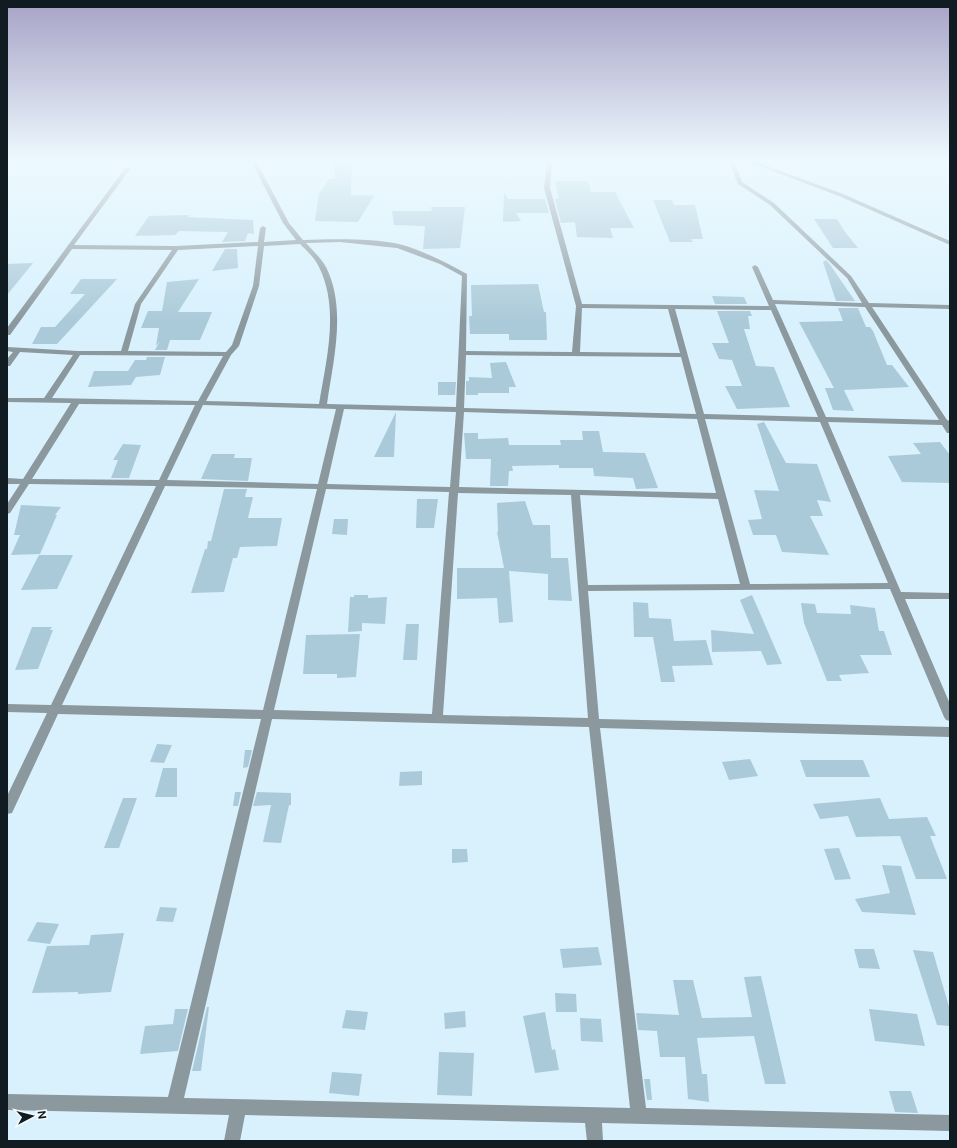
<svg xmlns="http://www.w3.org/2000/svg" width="957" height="1148" font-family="'Public Sans',sans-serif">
	<rect width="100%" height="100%" fill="#d8f1fd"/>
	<path fill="#abcad9" d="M333 162H352L351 195 374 196 358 222 315 221 319 194 329 179H335Z
		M555 181H588L591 192H615L634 228H610L613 238 577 237 575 222 561 223 555 199H559Z
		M504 192 508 199H545L549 213H516L521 221 503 222Z
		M653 200H672L674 205H695L703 239H691L693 242H670Z
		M431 207H465L460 248 423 249 425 226 394 225 392 211H432Z
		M189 215 188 217 253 220 254 234 248 233 245 241 222 242 228 232 179 231 175 235 135 236 149 216Z
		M814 219H837L845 232 858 248H833Z
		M225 249H237L238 268 212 271Z
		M826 260 829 263 855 301H836L823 262Z
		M33 263 7 295V264Z
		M81 279H117L57 344H32L41 327H55L85 294H70Z
		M199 279 178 312H212L200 340H170L167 350H155L160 341 156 346 159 328H141L148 311H162L167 282Z
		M538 284 544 312H546L547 340H509V334H470L469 316H472L471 285Z
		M712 296 744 297 747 304H715Z
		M838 308H858L866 327H870L873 331 887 365H892L909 387 844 390 854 411 833 410 825 388H834L799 322 843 321Z
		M717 311H750L752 316H748L750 329H744L756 366 774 367 790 407 737 409 725 386H742L732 360 719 359 712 343H729Z
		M147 357H165L160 375 136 377 131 385 88 387 94 371H128L135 360H146Z
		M506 362 516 387H509V393H478V395H466V381H469V377L492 378 490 363Z
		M438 382H456L455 395H438Z
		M396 412 394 457H374Z
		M764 422 786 463 817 464 831 502 817 500 823 516H810L829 555 782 552 776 535H753L748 520 762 519 754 490 779 491 757 424Z
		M582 431H599L603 452 645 453 658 488 636 489 633 478 594 476 593 468H559V465L512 466 513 471H509L508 486H490L491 459H466L464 433H478V439L508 438 509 445H561L560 440H583Z
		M940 442 950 455V483L902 482 888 456 921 454 913 443Z
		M123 444 141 445 129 478H111L118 460H113Z
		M212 454H235L234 458H252L248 481 201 479Z
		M224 489H247L245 497H253L248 518H282L277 546 240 547 237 558H233L224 592 191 593 205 549H207L208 541H211Z
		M417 499H438L434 528H416Z
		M525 501 533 525H550L551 558H568L572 601 548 600V574L509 571 513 622 499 623 497 598 457 599V568H504L497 532H498L497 503Z
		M21 505 61 507 55 515H57L40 554 11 555 20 535H14Z
		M334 519H348L347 535 332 534Z
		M39 555H73L57 589 21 590Z
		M354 595H368V598L387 597 385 624 362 623V631L348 632 350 597H354Z
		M752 595 782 664 767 665 761 651 712 652 711 630 754 634 740 600Z
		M633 602 648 603 649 618 671 619 674 641 706 640 713 665 672 666 675 682H661L653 637H634Z
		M801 603 815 604 817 613 851 614 850 605 875 608 879 631H884L892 655H860L869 673 839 675 842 681H827L804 623Z
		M406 624H419L417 660H403Z
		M32 627H52L50 630H53L38 669 15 670Z
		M360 634 356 677 337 678V674H303L306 635Z
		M157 744 172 745 164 763 150 762Z
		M245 750H252L248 767 243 768Z
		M750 759 758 776 729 780 722 762Z
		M800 760H863L870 777H806Z
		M163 768H177V797H155Z
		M422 771V785L399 786 400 772Z
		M235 792H241L238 806H233Z
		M257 792 291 793V805H289L281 843 263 842 271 805 253 806Z
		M123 798H137L119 848H104Z
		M880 798 889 819 927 817 936 836H930L947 879H916L900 836 856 837 848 816 820 819 813 804Z
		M839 848 851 879 835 880 824 849Z
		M452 849H467L468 862 452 863Z
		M882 865 901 866 916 915 862 912 855 899 890 893Z
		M160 907 177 908 173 922 156 921Z
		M37 922 59 924 50 944 27 941Z
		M124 933 111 992 78 994V992L32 993 47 946 89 945 91 935Z
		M598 947 602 965 563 968 560 949Z
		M854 949H874L880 969 859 968Z
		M913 950 933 952 950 1010V1026L937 1025Z
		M761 976 786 1084H765L754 1036 697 1038 702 1074H707L709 1102 688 1099 685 1057H660L657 1031 638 1030 636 1013 679 1015 673 980H693L702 1018 752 1017 744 977Z
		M555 993 576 994 577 1012H556Z
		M207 1007H209L201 1071H192Z
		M175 1009H188L178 1051 140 1054 145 1026 173 1024Z
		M869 1009 917 1014 925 1046 875 1041Z
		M346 1010 368 1012 365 1030 342 1028Z
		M465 1011 466 1027 445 1029 444 1013Z
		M545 1012 552 1050 555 1049 559 1070 535 1073 523 1016Z
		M580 1018 601 1019 603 1042 581 1041Z
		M439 1052 474 1053 472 1096 437 1095Z
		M332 1072 362 1074 359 1096 329 1093Z
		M644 1079H650L652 1100H647Z
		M889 1091H911L918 1113 895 1112Z"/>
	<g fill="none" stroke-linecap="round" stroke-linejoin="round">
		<path fill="#8b989e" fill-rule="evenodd" d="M251 161H256L289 223 303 240C333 239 370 238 399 244 422 250 447 263 467 274L466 351 572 352 576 306 544 188 547 161H552L550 188 582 304 769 306 752 267 755 265 758 267 773 300 862 303 847 278 770 205 738 184 729 161H734L742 182 774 203 851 276 869 303 950 305V309L872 307 947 420 950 421V433H947L942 425 828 422 901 592 950 593V599H905L950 704V721L946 720 944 717 890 589 588 591 599 719 950 727V737L600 728 646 1108 950 1115V1131L602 1123 603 1141H587L585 1123 245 1115 240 1141H224L229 1115 7 1110V1094L168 1097 261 719 58 714 12 813 7 814V796L47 713 7 712V704L51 705 156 486 29 484 10 513 7 514V504L20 484H7V478L23 479 71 403 7 402V398H44L73 355 20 352 10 366H7V359L13 352 7 351V347L78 351H121L135 304 172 250 72 249 10 335H7V328L126 167 131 168 74 245 176 246 258 242 260 228 263 226 266 228 264 242 296 240 283 223ZM340 242 397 248 440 264 462 276 456 407 327 404C333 361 347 309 326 267 321 258 313 251 306 243ZM300 244C307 251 315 258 319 267 340 309 326 361 319 404L206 401 231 355 239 346 259 286 264 246ZM258 246 253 286 232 345 226 352 128 351 141 304 178 250ZM775 304 865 307 939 420 826 417ZM582 308 668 309 680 353 580 352ZM675 309 771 310 818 417 704 414ZM80 355 223 356 198 401 52 398ZM466 355 681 357 696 414 464 408ZM79 404 195 405 159 480 32 479ZM203 405 336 409 318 484 167 480ZM344 409 456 412 450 487 327 484ZM464 412 697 419 716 493 459 487ZM705 419 820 422 888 583 750 584ZM165 486 317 489 263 710 62 705ZM326 489 449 492 432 714 274 710ZM458 493 571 495 588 718 443 715ZM580 495 718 499 740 584 588 585ZM272 719 589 727 630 1108 184 1098Z
			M746 161H753L843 194 950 241V245L839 196Z"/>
	</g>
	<linearGradient id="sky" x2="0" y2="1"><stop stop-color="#a7a2c6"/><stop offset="0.5" stop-color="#edf9fe"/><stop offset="1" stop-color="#edf9fe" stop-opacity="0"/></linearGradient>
	<rect width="957" height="321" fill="url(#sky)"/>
	<rect width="957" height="1148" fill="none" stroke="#111c22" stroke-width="16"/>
	<g transform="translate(32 1116) rotate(83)" stroke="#f5fbfe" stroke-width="3" paint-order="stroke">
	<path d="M0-3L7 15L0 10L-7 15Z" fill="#111c22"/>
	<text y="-6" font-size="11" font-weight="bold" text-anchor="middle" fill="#111c22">N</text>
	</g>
</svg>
